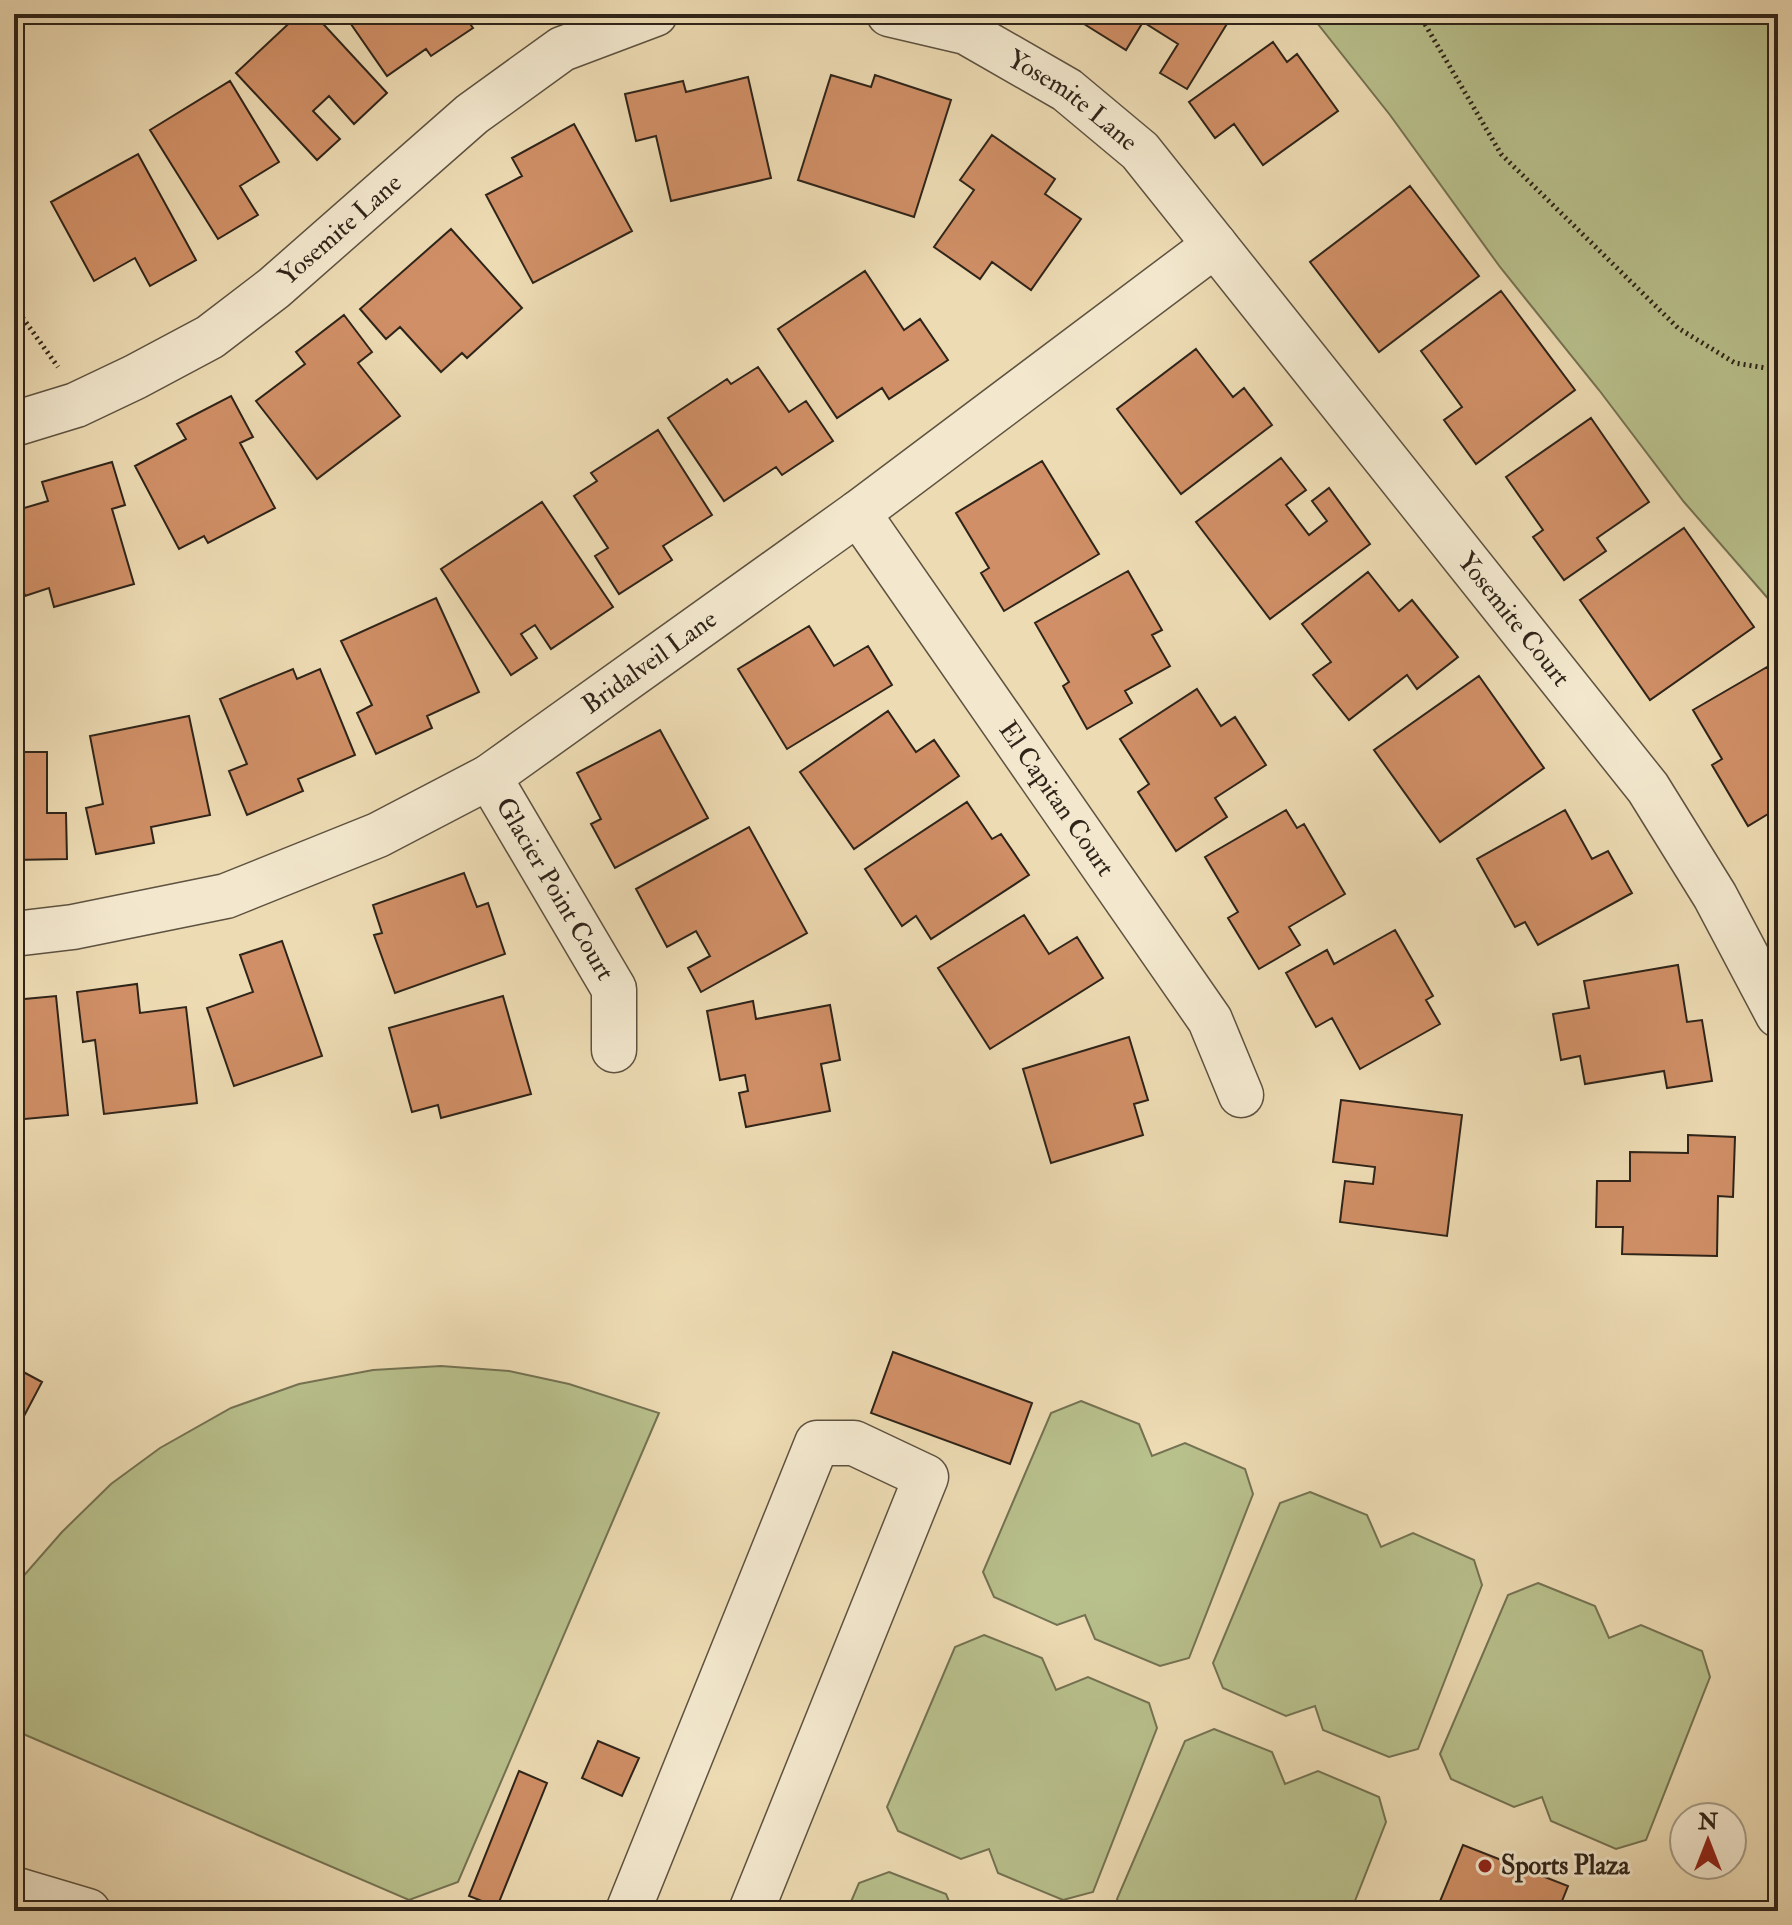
<svg xmlns="http://www.w3.org/2000/svg" width="1792" height="1925" font-family="'IM FELL Double Pica',serif">
	<rect width="100%" height="100%" fill="#eddbb3"/>
	<filter id="stains"><feTurbulence type="fractalNoise" baseFrequency=".0025" numOctaves="4"/><feColorMatrix values="0 0 0 0 .2 0 0 0 0 .09 0 0 0 0 .02 0 0 0 .5 -.17"/></filter>
	<radialGradient id="worn" r=".72"><stop offset=".6" stop-color="#630" stop-opacity="0"/><stop offset="1" stop-color="#630" stop-opacity=".3"/></radialGradient>
	<path fill="#b8c08c" stroke="#747252" stroke-width="2" d="M1310 14H1778V610L1684 502 1599 390 1500 267 1390 115Z
		M441 1366 509 1371 569 1384 659 1413 458 1882 409 1900 14 1730V1589L19 1581 62 1532 111 1484 160 1448 231 1408 299 1384 373 1370Z
		M1081 1401 1139 1424 1152 1456 1185 1443 1245 1469 1253 1494 1189 1658 1160 1666 1095 1639 1085 1615 1057 1625 994 1597 983 1572 1051 1413Z
		M1310 1492 1367 1515 1381 1547 1413 1533 1474 1560 1482 1585 1418 1749 1389 1757 1323 1730 1315 1706 1286 1716 1223 1688 1213 1663 1280 1503Z
		M1538 1583 1595 1606 1609 1638 1641 1625 1702 1651 1710 1677 1646 1840 1616 1849 1551 1821 1542 1797 1514 1807 1451 1779 1440 1754 1508 1595Z
		M984 1635 1042 1658 1056 1690 1088 1677 1149 1703 1157 1728 1093 1892 1063 1900 998 1873 989 1849 961 1859 898 1831 887 1807 955 1647Z
		M1214 1729 1272 1752 1285 1784 1318 1771 1379 1797 1386 1822 1351 1911H1122L1117 1899 1185 1741Z
		M889 1872 946 1894 953 1911H847L859 1883Z"/>
	<path fill="#d08f66" stroke="#2f2419" stroke-width="2" d="M299 14H314L387 93 354 124 329 96 313 111 340 139 317 160 236 73Z
		M344 14H463L473 28 431 56 426 49 387 76Z
		M1090 14H1233L1187 89 1160 73 1178 44 1143 22 1126 50 1084 24Z
		M1273 42 1287 62 1297 54 1338 111 1263 165 1234 124 1215 138 1189 102Z
		M831 75 871 87 875 75 951 100 914 217 798 180Z
		M748 77 771 178 671 201 656 136 636 141 625 94 683 81 686 92Z
		M230 81 279 162 240 186 258 215 218 239 150 130Z
		M574 124 632 231 533 283 486 195 522 176 512 158Z
		M992 135 1055 179 1045 194 1081 219 1031 290 992 262 980 279 934 247 974 190 960 180Z
		M138 154 196 260 150 286 135 258 94 281 51 202Z
		M1410 186 1479 276 1379 352 1310 262Z
		M451 229 522 308 467 358 462 353 441 372 400 327 386 339 360 309Z
		M865 271 904 330 920 319 948 360 889 399 882 388 837 418 778 329Z
		M1501 291 1575 390 1476 464 1444 420 1462 407 1421 351Z
		M344 315 372 352 358 363 400 416 317 479 256 401 305 364 296 352Z
		M1196 349 1233 397 1244 388 1272 425 1181 494 1117 409Z
		M758 367 789 412 806 401 833 441 782 475 776 467 724 501 668 418 727 379 731 384Z
		M231 396 253 437 240 443 275 508 208 543 204 536 179 549 135 466 186 439 177 424Z
		M1591 418 1649 502 1597 538 1606 551 1564 580 1533 537 1543 530 1506 477Z
		M658 430 712 515 663 546 672 560 619 594 595 556 608 548 574 496 597 481 591 473Z
		M1281 458 1306 490 1286 505 1309 535 1327 521 1312 501 1329 488 1370 544 1270 619 1196 522Z
		M1042 461 1099 554 1004 611 981 573 989 568 956 513Z
		M112 462 125 505 112 509 134 584 54 607 49 588 25 596 14 558V511L48 501 42 482Z
		M542 502 613 607 551 649 535 625 521 634 537 658 511 675 441 569Z
		M1684 528 1754 627 1650 700 1580 600Z
		M1128 571 1162 630 1152 635 1170 666 1125 691 1132 703 1087 729 1063 686 1069 682 1035 623Z
		M1368 572 1399 611 1412 600 1458 657 1417 689 1407 675 1349 720 1313 675 1331 662 1302 624Z
		M436 598 479 692 427 716 432 728 376 754 357 713 372 705 341 641Z
		M809 626 834 666 868 646 892 685 787 749 738 669Z
		M1767 667 1778 684V808L1748 826 1712 765 1722 759 1693 710Z
		M293 669 297 679 320 669 355 755 298 779 303 791 247 815 229 771 247 764 220 699Z
		M1479 676 1544 768 1440 842 1374 750Z
		M1197 689 1221 726 1235 717 1266 765 1215 798 1227 817 1176 851 1138 792 1149 784 1120 739Z
		M888 711 916 752 934 740 959 776 854 849 800 772Z
		M189 716 210 815 151 827 154 843 96 854 86 808 103 804 90 736Z
		M660 730 708 818 615 868 591 824 601 819 577 773Z
		M14 741H18V752H47V813H66L67 859 14 860Z
		M967 802 992 839 1001 834 1029 875 931 939 916 916 902 926 865 869Z
		M1286 810 1297 828 1304 824 1345 894 1289 927 1300 945 1259 969 1228 918 1238 912 1205 857Z
		M1565 810 1592 859 1608 851 1632 893 1538 945 1525 922 1515 927 1477 859Z
		M749 827 807 933 701 992 688 968 710 956 696 931 667 947 636 889Z
		M464 873 477 907 488 903 505 954 395 993 374 935 382 933 373 905Z
		M1024 915 1049 954 1077 937 1103 978 990 1049 938 968Z
		M1395 930 1433 996 1426 1000 1440 1024 1360 1069 1332 1018 1316 1027 1286 973 1327 950 1334 964Z
		M282 941 322 1056 234 1086 207 1008 253 992 240 955Z
		M1678 965 1687 1022 1702 1020 1712 1081 1667 1088 1664 1071 1585 1084 1580 1056 1561 1060 1553 1014 1589 1008 1584 981Z
		M137 984 140 1013 186 1007 197 1103 104 1114 95 1040 83 1042 77 992Z
		M56 996 68 1115 14 1120V1000Z
		M503 996 531 1094 441 1118 438 1105 412 1112 389 1028Z
		M753 1001 756 1019 830 1005 840 1060 821 1064 830 1111 746 1127 739 1093 748 1091 745 1075 720 1080 707 1011Z
		M1129 1037 1148 1100 1134 1104 1143 1135 1051 1163 1023 1069Z
		M1341 1100 1462 1115 1447 1236 1340 1222 1345 1181 1373 1184 1375 1167 1333 1162Z
		M1688 1135 1735 1137 1733 1197 1718 1196 1717 1256 1622 1254 1623 1227H1596L1597 1181H1630V1152L1688 1153Z
		M893 1352 1032 1403 1010 1464 871 1413Z
		M14 1367 42 1382 14 1435Z
		M598 1741 639 1758 622 1796 582 1778Z
		M519 1771 547 1783 497 1907 469 1896Z
		M1463 1845 1568 1886 1558 1911H1436Z"/>
	<g fill="none" stroke-linecap="round" stroke-linejoin="round">
		<defs>
			<g id="minor">
				<path id="s1" d="M889 14 966 32 1067 90 1140 151 1648 788 1715 896 1778 1015"/>
				<path id="s2" d="M14 424 76 405 135 377 210 337 274 288 472 114 562 49 655 14"/>
				<path id="s3" d="M858 513 1210 1020 1241 1095"/>
				<path id="s4" d="M489 777 614 989V1050"/>
				<path id="s5" d="M14 934 73 927 226 896 378 835 489 777 858 513 1215 245"/>
				<path d="M14 1889 88 1911"/>
				<path d="M628 1911 817 1443H854L926 1477 751 1911"/>
			</g>
		</defs>
		<use href="#minor" stroke="#5e5240" stroke-width="47"/>
		<path stroke="#2f2419" stroke-width="5" stroke-dasharray="2 4" stroke-linecap="butt" d="M1419 14 1501 154 1678 328 1735 363 1778 370
			M14 302 17 310 58 367"/>
		<use href="#minor" stroke="#f3e8ce" stroke-width="44"/>
	</g>
	<circle fill="#8f2418" stroke="#f3e8ce" stroke-width="3" cx="1485" cy="1866" r="8"/>
	<g text-anchor="middle" dominant-baseline="central" stroke-width="6" stroke-linejoin="round" paint-order="stroke">
		<g font-size="26" fill="#2f2419" stroke="#f3e8ce">
			<text stroke="none"><textPath href="#s1" startOffset="206">Yosemite Lane</textPath></text>
			<text stroke="none"><textPath href="#s2" startOffset="384">Yosemite Lane</textPath></text>
			<text stroke="none"><textPath href="#s1" startOffset="890">Yosemite Court</textPath></text>
			<text stroke="none"><textPath href="#s5" startOffset="702">Bridalveil Lane</textPath></text>
			<text stroke="none"><textPath href="#s3" startOffset="348">El Capitan Court</textPath></text>
			<text stroke="none"><textPath href="#s4" startOffset="130">Glacier Point Court</textPath></text>
		</g>
		<g font-size="26" font-weight="bold" fill="#2f2419" stroke="#f3e8ce" text-anchor="start">
			<text x="1501" y="1866">Sports Plaza</text>
		</g>
	</g>
	<rect width="1792" height="1925" fill="none" stroke="#eddbb3" stroke-width="48"/>
	<rect x="16" y="16" width="1760" height="1893" fill="none" stroke="#2f2419" stroke-width="4"/>
	<rect x="24" y="24" width="1744" height="1877" fill="none" stroke="#2f2419" stroke-width="2"/>
	<g transform="translate(1708 1841)"><circle r="38" fill="#f3e8ce" stroke="#a59a86" stroke-width="2"/>
	<path d="M0-6L14 30L0 20L-14 30Z" fill="#8f2418"/>
	<text y="-12" font-size="22" font-weight="bold" text-anchor="middle" fill="#2f2419">N</text>
	</g>
	<rect width="100%" height="100%" filter="url(#stains)"/>
	<rect width="100%" height="100%" fill="url(#worn)"/>
</svg>
